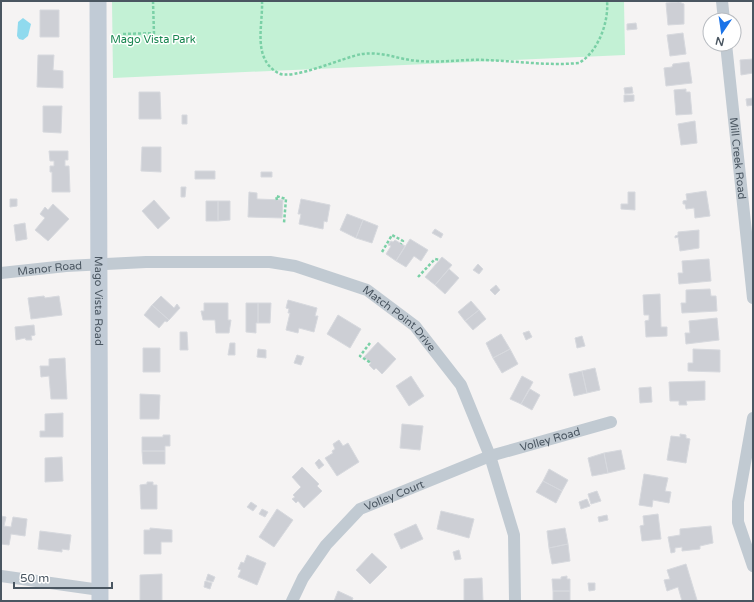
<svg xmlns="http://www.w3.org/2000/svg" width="754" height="602" font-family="'Varela Round',sans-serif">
	<rect width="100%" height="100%" fill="#f5f3f3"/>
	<path fill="#c3f1d5" d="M112 1H624L625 55 113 78Z"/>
	<path fill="#90daee" d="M23 18 31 24 28 36 23 40 19 39 17 36 18 22Z"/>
	<path fill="#cdcfd5" stroke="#d7d9de" d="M679 2 684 4V24L668 25 666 3Z
		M40 10H59V37H40Z
		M636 23 637 29 627 30V24Z
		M683 33 686 54 670 56 667 35Z
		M38 55H54L53 70 63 71V88L37 87Z
		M753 59V73L741 75 740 60Z
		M689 62 692 83 666 86 664 68 672 67 673 64Z
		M632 87 633 93 625 94 624 88Z
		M686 89V92H690L692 114 676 115 674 90Z
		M139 92H160L161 119H139Z
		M624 95H634V101L624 102Z
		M753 98V105L747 106 746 99Z
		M43 106H62L61 133 43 132Z
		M182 115H187V124H182Z
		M695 121 697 143 681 145 678 124Z
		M142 147H161V172L141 171Z
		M49 151H68V160H65V166H69L70 192H52V172H50V166H54V161H50Z
		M195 171H215V179H195Z
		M261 172H272V177H261Z
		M181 187H186L185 197H181Z
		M706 191 710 216 695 218 694 208 686 209 685 204H683V201L687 200 686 194Z
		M249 192 257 193V199L283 200 282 218 248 217Z
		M628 192H635V210L621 209V204H628Z
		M10 199H17V206L10 207Z
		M301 199 330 205 327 222 324 221 323 229 299 224 301 214H298Z
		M154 200 170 218 158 229 142 211Z
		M206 201H218V221H206Z
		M218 201H230V220L218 221Z
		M53 204 69 219 48 241 35 230 45 218 40 214 45 207 48 210Z
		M347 214 363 220 356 238 340 230Z
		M363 220 378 226 372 243 356 238Z
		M25 223 27 239 16 241 14 225Z
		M435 229 443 234 441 238 432 233Z
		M699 230V248L680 251 678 237 675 238V236L678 235V232Z
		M410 239 428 250 421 261 414 256 406 267 396 261Z
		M395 240 405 246 396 261 386 254 391 246 388 245 391 241 393 242Z
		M442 257 452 265 435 285 425 277Z
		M709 259 711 281 679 284 678 273H683L682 261Z
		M478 264 483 269 479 274 473 270Z
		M449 269 459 278 445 294 435 285Z
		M496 285 500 290 495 295 490 290Z
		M710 289 711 296H716L717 311 682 313 681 303H686V290Z
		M660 294 661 327H667V336L646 337 645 321 649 320V315H644L643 295Z
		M44 296 45 298 59 296 62 315 31 319 28 298Z
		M161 296 174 308 177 304 180 308 169 320 152 305Z
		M288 300 317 308 315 316H318L314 332 299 328 298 333 286 330 290 313H288L289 309 286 308Z
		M471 301 479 310 465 321 458 312Z
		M204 303H228V320H231L229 333H216L215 320H203L201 311H204Z
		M246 303H258V323H256V333L246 332Z
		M258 303H271L270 323H258Z
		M152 305 169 320 167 322 165 321 159 328 144 315Z
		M479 310 486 319 473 330 465 321Z
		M338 315 361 329 350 348 327 334Z
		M717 318 719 340 686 344 685 333H690L689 321Z
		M34 325 35 335 31 336 32 340H26L25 338 16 340 15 327Z
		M529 331 532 337 526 340 523 333Z
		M180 332H187L188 350H180Z
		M501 334 510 349 493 358 486 343Z
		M582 336 585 346 577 348 575 338Z
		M378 342 396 359 382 374 376 368 374 370 369 365 371 363 364 357Z
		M230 343H235V355H228Z
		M143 348H160V372H143Z
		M258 349 266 350V358L257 357Z
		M510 349 518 364 502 373 493 358Z
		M693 349 720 350V372L688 371V363H693Z
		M297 355 304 357 301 365 294 363Z
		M65 358 67 399H51L49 376 41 377 40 366H49V359Z
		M595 368 600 390 587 393 582 371Z
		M582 371 587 393 574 396 569 374Z
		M411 376 424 396 409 406 396 386Z
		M522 376 533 382 521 404 510 399Z
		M705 381V400L686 401 687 405H679V401H670L669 382Z
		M651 387 652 402 640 403 639 388Z
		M530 389 540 395 532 410 521 404Z
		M140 394 160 395 159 419H140Z
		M63 413V437H40V431H45V414Z
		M402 424 423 426 420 450 400 448Z
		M680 434 686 435V438L690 439 686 463 667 460 671 436 680 437Z
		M163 435H170V446H165V451H142V437H163Z
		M339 440 343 446 348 443 359 462 337 476 325 458 333 453 332 451 335 449 333 444Z
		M621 450 625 469 608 473 604 453Z
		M142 451H165V464H143Z
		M604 453 608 473 592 476 588 458Z
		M62 457 63 481 45 482V458Z
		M319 459 324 465 319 469 315 463Z
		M302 467 319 484 317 486 322 491 304 508 298 501 296 503 292 499 295 497 293 495 301 487 292 477Z
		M549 469 568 480 562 491 543 481Z
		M644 474 668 478 665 491 671 492 669 503 653 500 652 507 639 505Z
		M543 481 562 491 556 503 536 492Z
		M147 482H153V485H157V509H141L140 485 147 484Z
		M597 491 601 501 591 504 588 494Z
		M587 499 590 506 581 509 579 502Z
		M251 502 257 506 253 511 247 507Z
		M262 509 268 512 265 517 259 514Z
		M277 509 293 520 274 547 259 537Z
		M441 511 474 519 469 538 437 529Z
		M658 514 661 539 642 541 640 526 644 525 643 516Z
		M607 515 608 520 599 522 598 517Z
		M1 516 6 517 4 526 11 527 13 517 27 519 25 536 11 534 9 545 1 544Z
		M416 524 423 539 401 549 394 534Z
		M711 526 713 543 700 546V549L682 551V547L675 548V552L671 553 668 537 680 535V529Z
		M150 528 172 530V542H161V554H144V530H150Z
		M565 528 568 544 549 548 547 531Z
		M40 531 71 535 69 550 62 549V552L38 549Z
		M568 544 570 561 552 564 549 548Z
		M459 550 461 559 455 560 453 552Z
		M372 553 387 567 370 584 356 570Z
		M247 555 266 563 257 585 238 577 241 570 238 569 241 562 244 563Z
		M686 564 697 600 693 601H682L678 587 667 591 664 580 670 579 667 570Z
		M162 574V601H140V575Z
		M208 574 215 577 213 582 206 580Z
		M567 576V579H570V591H553L552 579H561V577Z
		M482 578 483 601H464V579Z
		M205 581 212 583 210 589 204 587Z
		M588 583H595V590L589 591Z
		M338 591 353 598 352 601H334Z
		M553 591H570V601H553Z"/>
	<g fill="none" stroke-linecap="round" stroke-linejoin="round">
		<path stroke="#7ad0a6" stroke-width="2.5" stroke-dasharray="3 2" stroke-linecap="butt" d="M153 1 154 34
			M262 1C263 26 252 58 278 73 292 81 344 57 362 54 384 51 399 60 419 61 441 63 463 59 485 60 516 61 548 66 579 63 598 52 609 22 607 1
			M123 34 155 33
			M277 200 276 196 286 199 284 223
			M382 252 392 235 403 241 401 244
			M418 277 435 259 440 260
			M370 343 360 356 371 363"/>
		<g stroke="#c1cad2" stroke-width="12">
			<path d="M722 1 724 20"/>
			<path id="s1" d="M726 44 753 298"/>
			<path id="s2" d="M1 273 66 266 146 262H270L295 266 367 290 415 326 461 385 490 456 514 535 515 601"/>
			<path d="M753 418 738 502V522L753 566"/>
			<path d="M1 576 100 590"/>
			<path id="s3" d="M292 601 303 578 326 545 360 509 490 456 611 422"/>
		</g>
		<path stroke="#c1cbd6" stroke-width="17" id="s4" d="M98 1 100 601"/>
	</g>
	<g text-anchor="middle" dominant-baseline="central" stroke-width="3" stroke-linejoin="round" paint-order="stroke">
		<g font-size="11" fill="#17864f" stroke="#fff">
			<text x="153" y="39">Mago Vista Park</text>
		</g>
		<g font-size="11" fill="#4a5661" stroke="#fff">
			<text stroke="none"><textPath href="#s1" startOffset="115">Mill Creek Road</textPath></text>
			<text stroke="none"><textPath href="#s2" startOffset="49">Manor Road</textPath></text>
			<text stroke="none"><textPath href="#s4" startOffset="300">Mago Vista Road</textPath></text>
			<text stroke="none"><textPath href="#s2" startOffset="414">Match Point Drive</textPath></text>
			<text stroke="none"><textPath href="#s3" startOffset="318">Volley Road</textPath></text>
			<text stroke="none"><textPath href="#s3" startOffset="152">Volley Court</textPath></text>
		</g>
	</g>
	<rect width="754" height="602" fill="none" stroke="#4a5661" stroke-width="4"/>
	<g transform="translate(722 32) rotate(193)"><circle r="19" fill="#ffffff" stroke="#b7bbc0"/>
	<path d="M0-3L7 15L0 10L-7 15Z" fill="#1a73e8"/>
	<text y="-6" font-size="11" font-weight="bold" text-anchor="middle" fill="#4a5661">N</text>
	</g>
	<path d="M14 582v6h98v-6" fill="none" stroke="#4a5661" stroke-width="2"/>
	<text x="20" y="582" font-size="12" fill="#4a5661" stroke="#ffffff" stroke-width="3" paint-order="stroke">50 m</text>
</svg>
